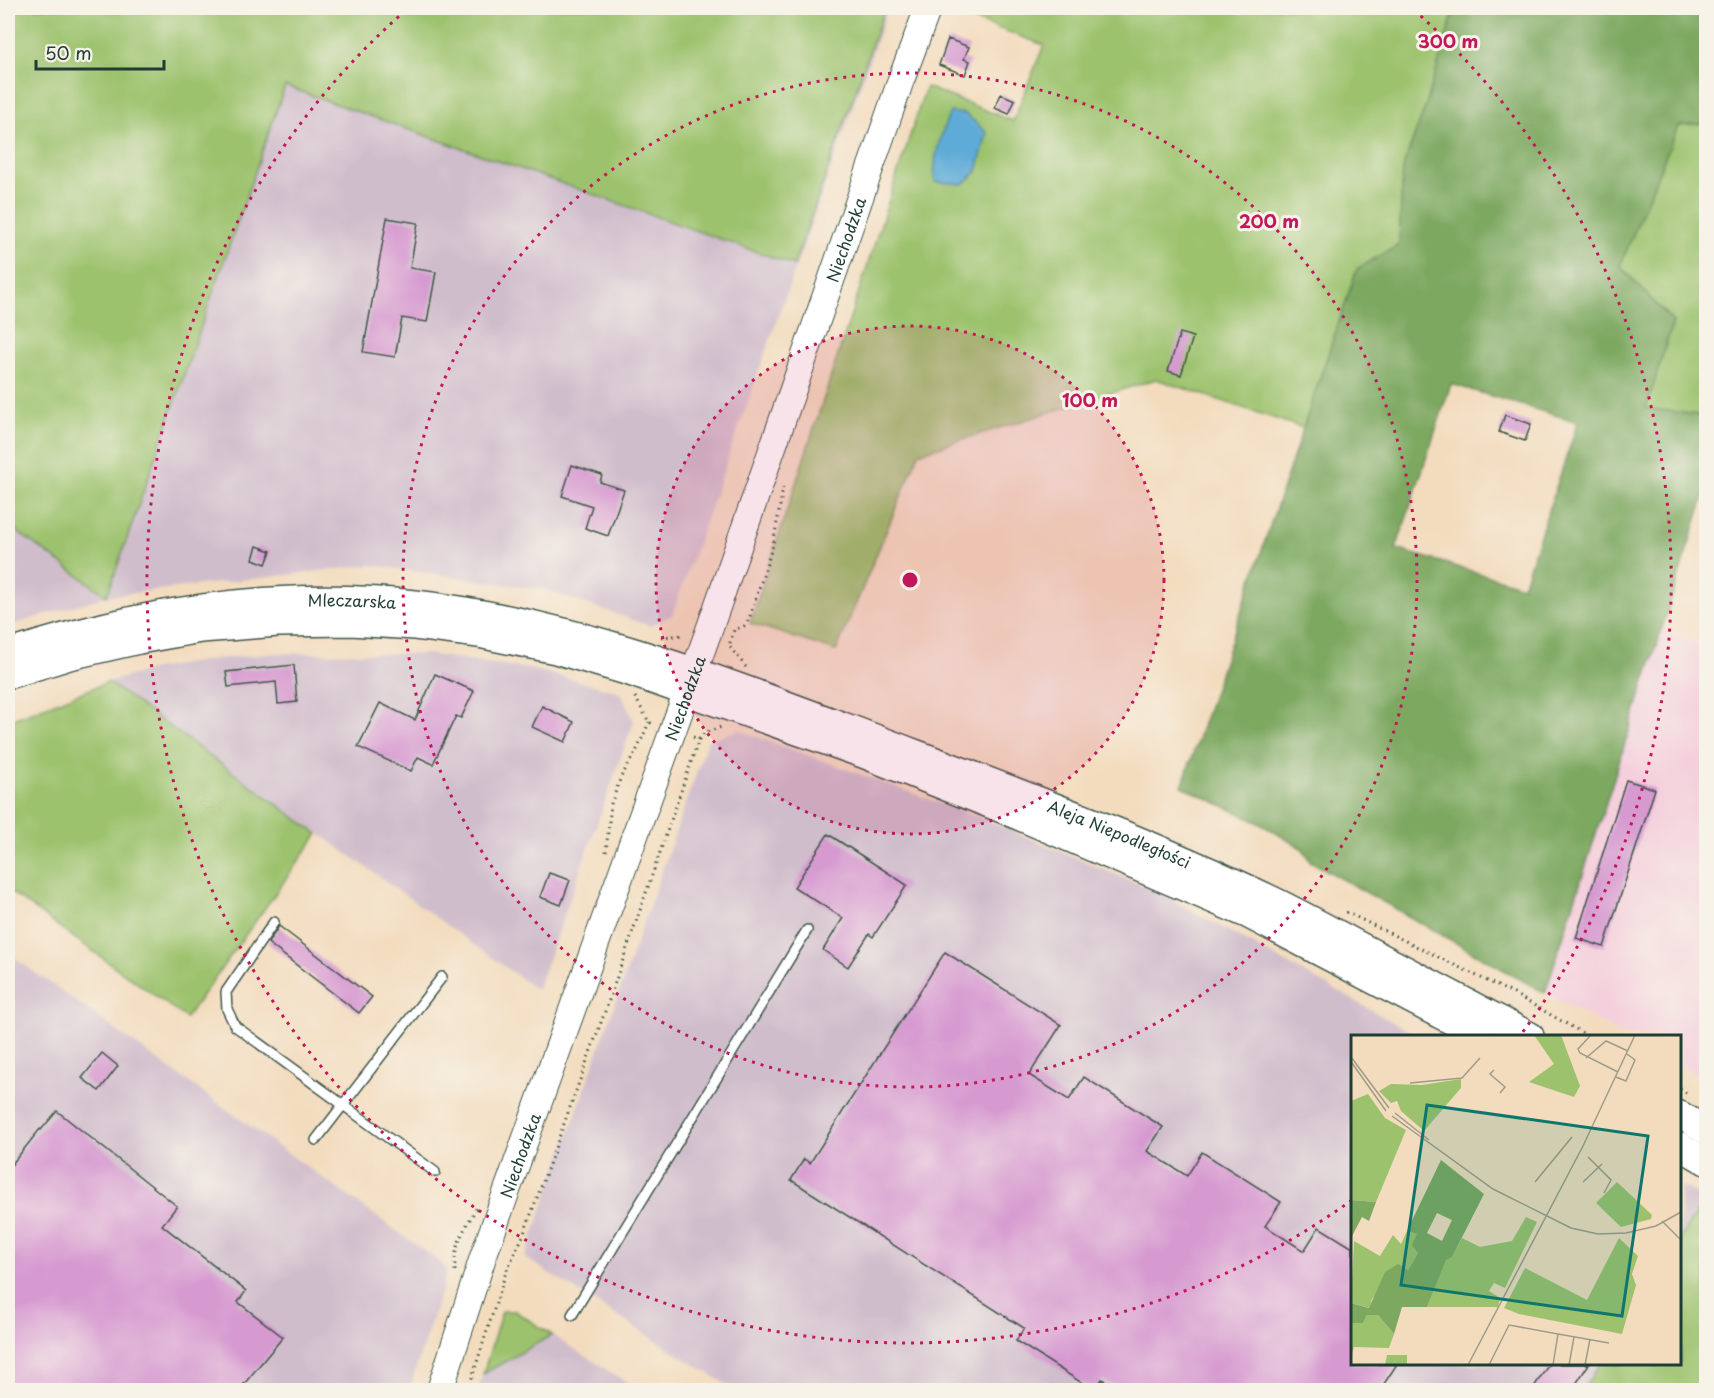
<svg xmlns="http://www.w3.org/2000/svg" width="1714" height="1398" font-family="'Playpen Sans',sans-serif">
	<rect width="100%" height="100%" fill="#f7f3e8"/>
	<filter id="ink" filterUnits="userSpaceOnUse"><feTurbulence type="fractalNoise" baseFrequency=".0167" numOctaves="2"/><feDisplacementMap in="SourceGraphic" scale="12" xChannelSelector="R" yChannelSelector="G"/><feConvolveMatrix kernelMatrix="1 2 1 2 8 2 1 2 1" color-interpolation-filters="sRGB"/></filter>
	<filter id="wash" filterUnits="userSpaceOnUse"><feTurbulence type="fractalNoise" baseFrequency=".008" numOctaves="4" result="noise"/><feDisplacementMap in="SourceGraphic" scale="24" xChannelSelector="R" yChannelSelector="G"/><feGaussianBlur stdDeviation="1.35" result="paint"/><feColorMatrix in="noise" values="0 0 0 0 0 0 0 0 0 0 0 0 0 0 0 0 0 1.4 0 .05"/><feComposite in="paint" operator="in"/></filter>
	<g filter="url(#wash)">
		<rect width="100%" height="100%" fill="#f3dcbe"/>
		<path fill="#f4cfdc" d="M1662 629 1706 648V1080L1680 1065V1036H1626L1545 993Z"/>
		<path fill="#d0bdcc" d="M8 8H888L672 615 650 626 546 590 371 565 107 596 8 626Z
			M278 653 426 654 536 670 620 692 634 721 537 990 108 682 154 669 215 659Z
			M738 730 981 818 1158 892 1418 1036H1352V1364H1600L1583 1390H735L525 1258 708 740Z
			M8 953 440 1262 447 1270 445 1278 409 1390H8Z
			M1680 1185 1705 1199 1680 1239Z
			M552 1335 639 1390H478L483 1374Z"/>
		<path fill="#9cc26d" stroke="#5e8050" stroke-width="1.5" d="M8 8H885L794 265 285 86 107 596 8 525Z
			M953 8H1455L1425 108 1403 167 1399 245 1357 269 1303 428 1156 379 919 453 836 651 750 623 926 87 1013 121 1044 45 953 12Z
			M1706 123V416L1646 409 1673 322 1620 266 1678 126Z
			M108 682 318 834 186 1018 8 890V721Z
			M1705 1199 1706 1390H1583L1600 1364H1680V1239Z
			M502 1311H515L552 1335 483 1374Z"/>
		<path fill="#7da860" stroke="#4e724a" stroke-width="1.5" fill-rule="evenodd" d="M1455 8H1706V123L1678 126 1620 266 1673 322 1646 408 1706 416V491L1545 993 1310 861 1303 849 1259 823 1182 786 1357 269 1399 245 1403 167 1425 108ZM1451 384 1578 422 1523 586 1396 549Z"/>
		<path fill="#5fabd8" stroke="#3f7486" stroke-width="1.5" d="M950 112 966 114 987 133 977 171 964 184 935 182C932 158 941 135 950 112Z"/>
		<g id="blocks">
			<path fill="#d699d0" d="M948 39 969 47 964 59 970 61 965 75 939 65Z
				M1001 94 1015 100 1009 114 995 108Z
				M387 218 418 223 410 268 436 272 427 322 402 318 395 357 363 352Z
				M1180 333 1193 337 1181 375 1168 371Z
				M1505 415 1531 424 1525 441 1499 432Z
				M572 465 602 475 600 482 624 490 608 536 585 528 592 506 562 496Z
				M257 546 271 551 266 564 253 559Z
				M294 665 297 702 278 704 276 682 228 687 226 672Z
				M435 674 474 691 461 718 456 716 433 764 418 757 411 771 358 747 380 703 415 720Z
				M542 706 574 722 565 742 532 727Z
				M1626 780 1655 789 1604 947 1576 938Z
				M828 834 907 885 873 937 869 934 848 967 823 950 843 918 794 887Z
				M549 873 570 880 561 905 540 897Z
				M279 926 372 997 359 1013 268 943Z
				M945 952 1061 1025 1029 1075 1069 1100 1084 1077 1163 1127 1147 1151 1187 1176 1202 1152 1281 1202 1265 1226 1304 1251 1319 1227 1353 1248V1364H1397L1380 1390H1121L1102 1379 1095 1390H1093L1016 1341 1024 1328 791 1180 804 1159 810 1163Z
				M102 1053 118 1066 99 1091 82 1078Z
				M57 1111 177 1206 162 1225 246 1291 238 1302 283 1337 239 1390H8V1169L40 1129 41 1130Z
				M1549 1364H1589L1572 1390H1532Z"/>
		</g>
	</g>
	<g filter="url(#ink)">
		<use href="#blocks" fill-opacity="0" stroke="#3f5549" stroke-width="1.5"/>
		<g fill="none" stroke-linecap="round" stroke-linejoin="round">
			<defs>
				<path id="lane" d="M274 922 226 992 227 1009 235 1026 435 1172
					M316 1140 442 977
					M572 1315 807 930"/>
				<g id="secondary">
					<path id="s1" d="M440 1390 483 1257 708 633 901 80 928 8"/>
				</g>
				<g id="primary">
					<path id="s2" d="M8 654C138 611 278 589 415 604 569 621 715 678 859 732 998 785 1138 836 1272 900 1301 914 1330 930 1358 945 1416 976 1473 1006 1530 1036"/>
					<path d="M8 675 69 656 139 640 201 629 278 623 351 622 415 626 479 634 556 650 630 672 863 754 1002 809 1247 914 1481 1036"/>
					<path d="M1680 1115 1706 1130"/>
					<path d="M1680 1146 1706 1161"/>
				</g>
			</defs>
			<use href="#lane" stroke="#3f5549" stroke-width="12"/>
			<use href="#secondary" stroke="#3f5549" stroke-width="28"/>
			<use href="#primary" stroke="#3f5549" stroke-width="30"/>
			<path stroke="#3f5549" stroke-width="3" stroke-dasharray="1.5 4.5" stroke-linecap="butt" d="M661 637 684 635
				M746 667 729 646 734 630 744 626 749 619 773 545 784 483
				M635 697 649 722 653 724
				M693 737 699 739 704 733 721 727
				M606 852 611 804 621 777 638 748 649 722
				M1346 912 1514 994 1588 1036
				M1680 1089 1688 1094
				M455 1271C453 1244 465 1229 478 1205
				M468 1390 506 1272 523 1236 607 1006 699 739"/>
			<use href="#lane" stroke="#fff" stroke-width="9"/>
			<use href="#secondary" stroke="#fff" stroke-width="26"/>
			<use href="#primary" stroke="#fff" stroke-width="27"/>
		</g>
	</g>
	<circle cx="910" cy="580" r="254" fill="#c2185b" fill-opacity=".12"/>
	<g fill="none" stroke="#c2185b" stroke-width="3" stroke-dasharray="3 6">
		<circle cx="910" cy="580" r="254"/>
		<circle cx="910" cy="580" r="507"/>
		<path d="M1352 1200A761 761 0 0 1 406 10M1414 10A761 761 0 0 1 1522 1033"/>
	</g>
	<g text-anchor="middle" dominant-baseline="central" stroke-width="6" stroke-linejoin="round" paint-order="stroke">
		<g font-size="16" fill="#1f3d34" stroke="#f7f3e8">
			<text stroke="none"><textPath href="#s1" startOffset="1220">Niechodzka</textPath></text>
			<text stroke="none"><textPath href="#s2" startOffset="350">Mleczarska</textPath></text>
			<text stroke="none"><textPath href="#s1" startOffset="734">Niechodzka</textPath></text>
			<text stroke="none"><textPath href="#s2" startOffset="1156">Aleja Niepodległości</textPath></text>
			<text stroke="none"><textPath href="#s1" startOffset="248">Niechodzka</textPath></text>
		</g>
	</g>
	<g transform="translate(1351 1035)">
		<rect width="330" height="330" fill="#f3dcbe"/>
		<path d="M183 0H210L229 51 223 62 178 47 203 29ZM110 44V53L73 96 50 76 46 66 40 68 28 56 40 49 71 50ZM17 59 34 83 55 95 25 167 0 165V66ZM266 147 301 180 300 184 270 192 245 168ZM175 182 186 187 154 253 143 248 138 256 149 263 147 272H76L95 224 101 222 111 203 129 212 161 206ZM56 196 67 199V218L57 235H51L21 264 19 273 0 268 3 206 29 221 42 200 50 209ZM268 203 287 221 281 239 285 250 271 299 168 279 153 273 174 233 236 265ZM16 280H27L43 299 38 313 3 312 0 322V288H12ZM36 320H56V330H34Z" fill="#9cc26d"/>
		<path d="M90 125 133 159 101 222 95 225 76 272H51L43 299 27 280H16L12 288H0V268L18 273 34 237 47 229 57 235 67 218 61 210 66 199 56 196ZM86 178 101 185 91 206 76 198ZM0 165 25 167 18 186 11 182 0 203Z" fill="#7da860" fill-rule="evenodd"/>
		<path fill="none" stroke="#9e9c87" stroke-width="1.5" d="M240 0 227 14 229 18 267 37M0 22 38 73M235 23 255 6 277 16M1 28 35 76M143 35 139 39 154 52 149 58M265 42 275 46 284 25 276 19M59 48 111 43 129 23M44 78 78 105M41 81 142 154 220 193 247 199 275 198 305 191 330 177M237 122 260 145 253 158M184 147 221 102M232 147 251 129M311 186 330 205M207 299 258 308M117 330 232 111 284 0M138 330 158 290 207 299 202 330M218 330 223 302M234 330 239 304"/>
		<path fill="#0f766e" fill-opacity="0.15" stroke="#0f766e" stroke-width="3" d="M76 70 297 101 271 281 50 250Z"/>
		<rect width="330" height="330" fill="none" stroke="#1f3d34" stroke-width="3"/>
	</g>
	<circle cx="910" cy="580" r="9" fill="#c2185b" stroke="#f7f3e8" stroke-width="3"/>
	<g font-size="18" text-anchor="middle" font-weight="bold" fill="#c2185b" stroke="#f7f3e8" stroke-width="6" stroke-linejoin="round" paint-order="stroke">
		<text x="1448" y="48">300 m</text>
		<text x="1269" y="228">200 m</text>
		<text x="1090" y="407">100 m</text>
	</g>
	<rect width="1714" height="1398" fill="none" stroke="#f7f3e8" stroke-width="30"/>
	<path d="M36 60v9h128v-9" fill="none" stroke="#1f3d34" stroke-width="3"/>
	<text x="45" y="60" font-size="18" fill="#1f3d34" stroke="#f7f3e8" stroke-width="4.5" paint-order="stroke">50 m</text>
</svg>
